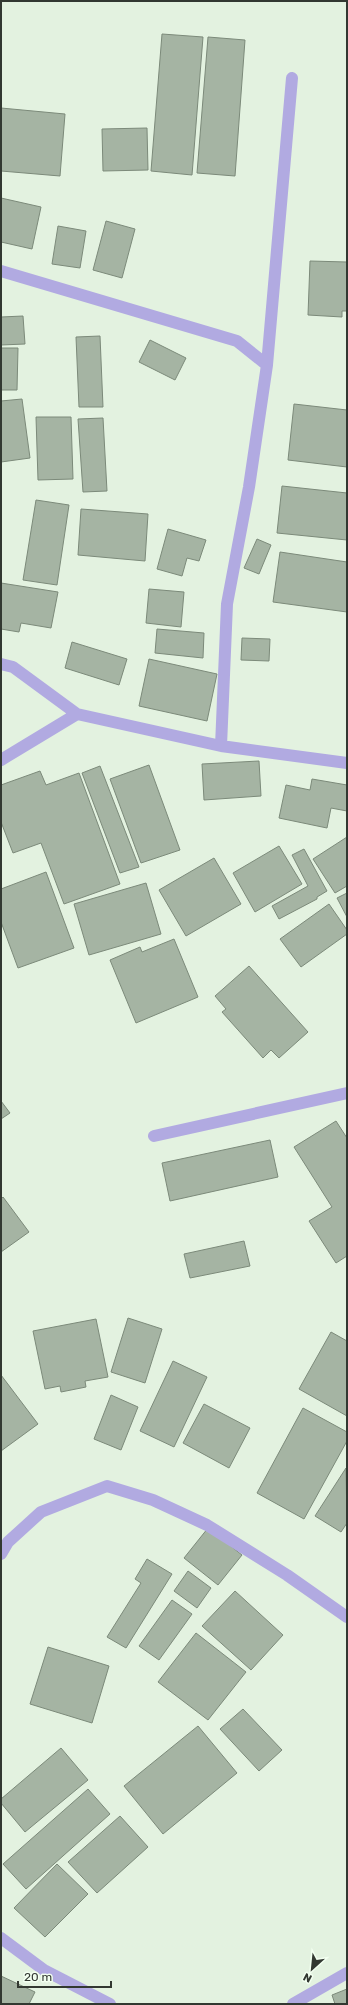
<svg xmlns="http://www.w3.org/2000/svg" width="348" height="2005" font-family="Rubik,sans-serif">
	<rect width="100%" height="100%" fill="#e3f2e0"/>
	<path fill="#a5b4a3" stroke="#7c8a7a" d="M162 34 203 37 192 175 151 171Z
		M208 37 245 40 235 176 197 173Z
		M1 108 65 114 60 176 1 171Z
		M147 128 148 170 103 171 102 129Z
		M1 198 41 207 32 249 1 242Z
		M106 221 135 229 122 278 93 270Z
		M58 226 86 231 80 268 52 264Z
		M310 261 347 262V311H342V317L308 315Z
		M23 316 25 344 1 345V317Z
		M100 336 103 407H79L76 337Z
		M150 340 186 358 175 380 139 362Z
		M1 348H18L17 390H1Z
		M22 399 30 458 1 462V401Z
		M294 404 347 410V467L288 460Z
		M36 417H71L73 479 38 480Z
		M103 418 107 491 83 492 78 419Z
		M282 486 347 493V540L277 533Z
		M36 500 69 505 57 585 23 580Z
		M81 509 148 514 145 561 78 555Z
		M168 529 206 540 199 561 187 558 182 576 157 569Z
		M257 539 271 545 259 574 244 568Z
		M280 552 347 562V612L273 602Z
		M1 583 58 592 51 628 21 623 19 632 1 629Z
		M149 589 184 592 181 627 146 623Z
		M157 629 204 633 203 658 155 653Z
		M242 638 270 639 269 661 241 660Z
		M72 642 127 659 119 685 65 668Z
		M149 659 217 674 207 721 139 706Z
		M259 761 261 796 204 800 202 764Z
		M149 765 180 850 141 863 110 779Z
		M100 766 139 867 120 873 82 773Z
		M40 771 46 785 79 773 120 884 64 904 41 843 13 853 1 822V785Z
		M312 779 347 785V811L331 808 327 828 279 818 286 785 310 790Z
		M347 837V886L335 893 313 859Z
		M279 846 302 884 255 912 233 873Z
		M304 849 327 891 317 897V899L279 919 272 906 308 886 292 855Z
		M214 858 241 904 186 936 159 890Z
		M46 872 74 948 18 968 1 922V889Z
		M146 883 161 934 89 955 74 904Z
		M347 893V917L337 898Z
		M329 904 347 930V934L301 967 280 939Z
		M174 939 198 997 136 1023 110 960 140 947 142 952Z
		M249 966 308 1032 279 1058 271 1050 263 1058 222 1012 226 1009 215 996Z
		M1 1101 10 1113 1 1119Z
		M336 1121 347 1138V1256L336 1263 309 1221 332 1207 294 1147Z
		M270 1140 278 1177 170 1201 162 1163Z
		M3 1197 29 1232 1 1252V1199Z
		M244 1241 250 1266 190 1278 184 1254Z
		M128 1318 162 1329 145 1383 111 1372Z
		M96 1319 108 1377 85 1381 86 1387 61 1392 60 1386 45 1389 33 1331Z
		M331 1332 347 1341V1416L299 1389Z
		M173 1361 207 1377 174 1447 140 1431Z
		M1 1375 38 1424 1 1451Z
		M111 1395 138 1407 121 1450 94 1439Z
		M204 1404 250 1428 229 1468 183 1443Z
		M303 1408 347 1432V1441L304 1519 257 1493Z
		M346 1468 347 1523 341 1532 315 1516Z
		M208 1528 242 1555 218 1585 184 1558Z
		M147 1559 172 1574 126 1648 107 1637 141 1583 135 1579Z
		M188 1571 211 1588 197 1608 174 1591Z
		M235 1591 283 1635 251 1670 202 1626Z
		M172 1600 192 1614 159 1660 139 1646Z
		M196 1633 246 1672 208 1720 158 1682Z
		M48 1647 109 1666 92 1723 30 1704Z
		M243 1709 282 1750 259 1771 220 1729Z
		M198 1726 237 1773 163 1834 124 1786Z
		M61 1748 88 1780 25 1832 1 1803V1799Z
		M88 1789 110 1814 26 1889 3 1864Z
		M120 1816 148 1847 97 1893 68 1862Z
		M57 1864 88 1894 45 1937 14 1908Z
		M1 1976 35 1992 29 2004H1Z
		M347 1989V2004H335L332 1995Z"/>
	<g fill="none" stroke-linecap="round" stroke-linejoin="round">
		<path stroke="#b1aae1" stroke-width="12" d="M1 271 237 341 267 365
			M1 664 13 667 77 714
			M221 746 227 604 249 487 267 365 292 78
			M1 760 77 714 221 746 347 763
			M154 1136 347 1093
			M1 1554 8 1542 41 1512 107 1486 153 1500 207 1525 287 1575 347 1617
			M1 1938 44 1970 110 2004
			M293 2004 347 1973"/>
	</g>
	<rect width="348" height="2005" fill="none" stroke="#323831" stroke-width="4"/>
	<g transform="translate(312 1969) rotate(207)" stroke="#f2fff0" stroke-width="3" paint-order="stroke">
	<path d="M0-3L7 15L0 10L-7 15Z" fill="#323831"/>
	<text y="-6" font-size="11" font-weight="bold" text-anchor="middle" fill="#323831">N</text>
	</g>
	<path d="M18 1981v6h93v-6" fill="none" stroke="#323831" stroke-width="2"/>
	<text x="24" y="1981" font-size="12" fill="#323831" stroke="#f2fff0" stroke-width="3" paint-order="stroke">20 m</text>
</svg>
